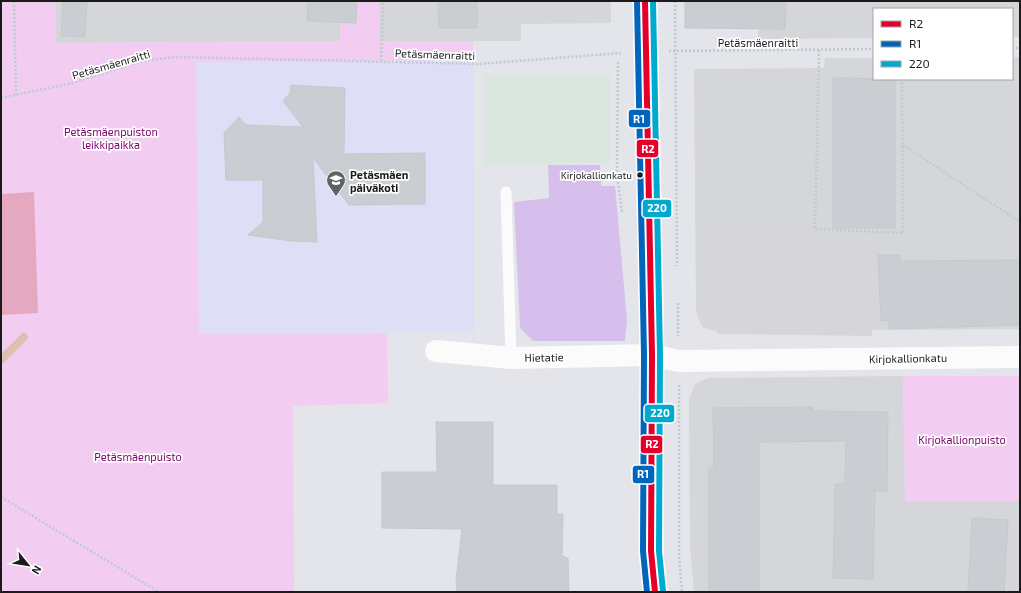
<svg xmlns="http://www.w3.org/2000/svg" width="1021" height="593" font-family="'Exo 2',sans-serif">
	<rect width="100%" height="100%" fill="#e4e5ea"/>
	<path fill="#d5d6d9" d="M56 1H340V41L56 43Z
		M379 1H611V23L521 24V41H380Z
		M686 1H1020V37H1012V9H874V38L758 39V24Z
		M1012 57H1020V329L715 331 702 327 696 311 694 69 824 68 825 58H874V79H1012Z
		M903 376 905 501H1020V592H694L690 547 689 400 695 384 708 378Z"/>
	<path fill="#dae7df" d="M610 74V164L484 165V75Z"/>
	<path fill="#dedef6" d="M473 60 474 332 199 334 196 62Z"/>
	<path fill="#d6bfec" d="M548 165H600L601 186H615L627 320 625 341H533L520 328 514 202 549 198Z"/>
	<path fill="#f2ccf1" d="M1 1H56V43L340 41V1H379L380 41H473V60L196 62 199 334 387 333 388 403 293 406 294 592H1Z
		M903 376H1020V501H905Z"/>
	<path fill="#e4a8c0" d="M34 192 38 313 1 315V194Z"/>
	<path fill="#d6d6d8" d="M814 1H885V2L814 5Z
		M718 235 873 237 872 336 717 334Z"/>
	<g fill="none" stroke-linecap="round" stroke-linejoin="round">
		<path stroke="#e1beb3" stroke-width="8" d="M1 360 24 337"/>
	</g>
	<path fill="#cacdd1" stroke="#c5c8ce" d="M63 1H87L85 37 61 36Z
		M308 1H357L356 23 307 21Z
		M438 1H477V28H439Z
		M685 1H786L785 29 685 28Z
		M833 78 895 79V228H833Z
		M291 85 345 88 344 154 425 153V204L349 205 313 158 317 242 291 241 248 235 263 222V180H226L224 133 239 117 246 125 303 127 283 101 290 93Z
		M878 255H900V261L1020 260V325L889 329V320L881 321Z
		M813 407V411L888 412 887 491H875L873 579 833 578 835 484H845L846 441 759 442V592H709V468H714L713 408Z
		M436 422H493V485H557V514H563L562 556 568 558 569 592H457L456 580 462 529 382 528V472H437Z
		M972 518 1008 520 1004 592H968Z"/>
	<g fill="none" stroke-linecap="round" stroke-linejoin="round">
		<path stroke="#bdccce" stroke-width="2.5" stroke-dasharray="2 2" stroke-linecap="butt" d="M14 1 16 95
			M675 1 677 266
			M1012 48H1020
			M819 50 815 229 903 233 902 79
			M669 51 874 49
			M381 61 383 1
			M618 62 617 176 622 212
			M1 98 72 83 146 60 177 57 479 64 621 53
			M903 145 1020 222
			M678 303V336
			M679 385V557L682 592
			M1 497 159 592"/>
		<path stroke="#fbfbfc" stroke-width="11" d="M506 192 511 358"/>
		<path stroke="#fbfbfc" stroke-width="22" d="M436 351 511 358 652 355 679 361 1020 357"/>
		<path stroke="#c5c4cd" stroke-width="22" d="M645 1V51L652 355 651 551 655 592"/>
		<defs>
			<path id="bus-1" d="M645 1 652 355 651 551 655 592"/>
			<path id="bus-2" d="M637 1 644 355 643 551 647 592"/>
			<path id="bus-3" d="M653 1 660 355 659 551 663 591"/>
		</defs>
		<use href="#bus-1" stroke="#fff" stroke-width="9"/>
		<use href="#bus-2" stroke="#fff" stroke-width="9"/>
		<use href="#bus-3" stroke="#fff" stroke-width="9"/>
		<use href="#bus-1" stroke="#e4002b" stroke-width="6"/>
		<use href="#bus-2" stroke="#0065bd" stroke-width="6"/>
		<use href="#bus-3" stroke="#00a9ce" stroke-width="6"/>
	</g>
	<defs>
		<symbol id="school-pin" viewBox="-11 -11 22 30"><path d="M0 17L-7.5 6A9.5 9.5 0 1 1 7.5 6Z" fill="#616263" stroke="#fff"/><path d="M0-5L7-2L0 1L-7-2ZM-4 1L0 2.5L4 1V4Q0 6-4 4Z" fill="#fff"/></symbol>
	</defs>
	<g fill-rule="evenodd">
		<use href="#school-pin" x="325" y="169" width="22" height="30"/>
	</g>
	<circle fill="#1b1b1b" stroke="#fff" stroke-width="1.5" cx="640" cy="175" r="3.5"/>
	<g text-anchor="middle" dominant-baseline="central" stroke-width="3.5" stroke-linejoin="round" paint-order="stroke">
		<g font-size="10" fill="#1b1b1b" stroke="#fff" text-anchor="end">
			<text x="632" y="175">Kirjokallionkatu</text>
		</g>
		<g font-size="11" fill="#1b1b1b" stroke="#fff">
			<text x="758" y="42">Petäsmäenraitti</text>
			<text transform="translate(435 54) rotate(2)">Petäsmäenraitti</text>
			<text transform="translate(111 64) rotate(-16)">Petäsmäenraitti</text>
			<text transform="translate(544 357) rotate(-1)">Hietatie</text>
			<text transform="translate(908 358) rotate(-1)">Kirjokallionkatu</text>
		</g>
		<g font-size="11" fill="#800372" stroke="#fff">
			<text x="111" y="131">Petäsmäenpuiston<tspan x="111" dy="13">leikkipaikka</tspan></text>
			<text x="962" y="439">Kirjokallionpuisto</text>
			<text x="138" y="456">Petäsmäenpuisto</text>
		</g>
		<g font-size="11" font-weight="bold" fill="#1b1b1b" stroke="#fff" text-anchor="start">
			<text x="350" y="174">Petäsmäen<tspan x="350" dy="13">päiväkoti</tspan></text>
		</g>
	</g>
	<g stroke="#fff" stroke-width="1.5">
		<rect x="628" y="109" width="23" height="19" rx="4" fill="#0065bd"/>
		<rect x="636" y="139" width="23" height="19" rx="4" fill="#e4002b"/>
		<rect x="642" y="199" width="30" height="19" rx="4" fill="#00a9ce"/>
		<rect x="644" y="404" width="31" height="19" rx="4" fill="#00a9ce"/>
		<rect x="640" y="435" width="23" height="19" rx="4" fill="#e4002b"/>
		<rect x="632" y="465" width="23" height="19" rx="4" fill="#0065bd"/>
	</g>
	<g font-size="11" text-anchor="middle" font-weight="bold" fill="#fff">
		<text x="639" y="123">R1</text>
		<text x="648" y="153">R2</text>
		<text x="657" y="212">220</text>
		<text x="660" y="417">220</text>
		<text x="652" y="448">R2</text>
		<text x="643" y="478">R1</text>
	</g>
	<rect width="1021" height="593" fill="none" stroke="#1b1b1b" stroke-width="4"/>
	<rect x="873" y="8" width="140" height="72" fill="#ffffff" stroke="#a4a4a4"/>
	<rect x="881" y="21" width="20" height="6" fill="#e4002b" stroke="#a4a4a4"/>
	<text x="909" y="28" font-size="12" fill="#1b1b1b">R2</text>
	<rect x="881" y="41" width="20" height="6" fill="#0065bd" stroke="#a4a4a4"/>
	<text x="909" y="48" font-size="12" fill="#1b1b1b">R1</text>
	<rect x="881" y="61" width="20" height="6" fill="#00a9ce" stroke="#a4a4a4"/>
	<text x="909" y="68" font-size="12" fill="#1b1b1b">220</text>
	<g transform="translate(28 565) rotate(120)" stroke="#ffffff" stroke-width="3" paint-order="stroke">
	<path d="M0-3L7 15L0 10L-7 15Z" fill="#1b1b1b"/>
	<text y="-6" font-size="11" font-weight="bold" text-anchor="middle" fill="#1b1b1b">N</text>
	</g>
</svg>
